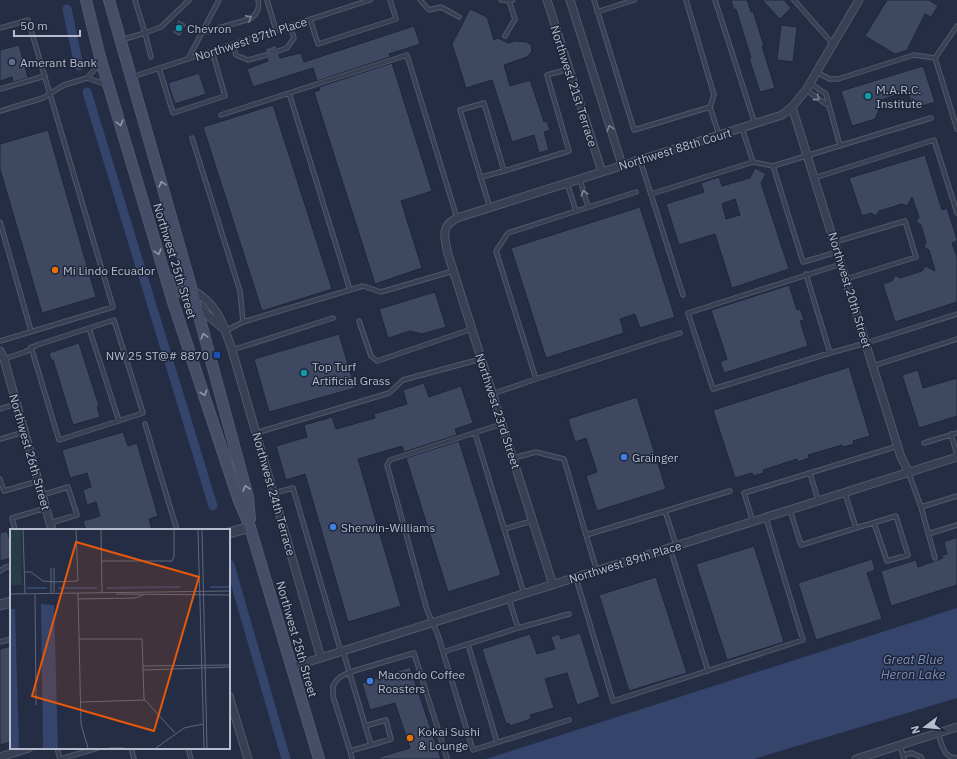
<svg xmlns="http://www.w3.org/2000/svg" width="957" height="759" font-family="'IBM Plex Sans',sans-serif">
	<rect width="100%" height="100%" fill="#242d44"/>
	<path fill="#34446b" d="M957 608V698L754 759H486Z"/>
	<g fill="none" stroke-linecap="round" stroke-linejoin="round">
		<path stroke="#34446b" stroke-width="9" d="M67 9 79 66
			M87 92 213 506
			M230 565 286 759"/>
	</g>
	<path fill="#3e4861" stroke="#1f273b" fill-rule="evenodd" d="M731 0H747L751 12 753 11 764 46H762L775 88 760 92 749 58H751L736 9 734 10Z
		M762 0H784L791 8 780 19Z
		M887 0H929L938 6 931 17 925 14 907 50 895 54 865 36Z
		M470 9 487 17 494 40 498 38 508 43 515 41 527 42 531 45 532 51 527 57 504 65 510 86 530 80 544 122 547 121 550 130 544 132 549 150 539 153 534 135 512 142 492 80 466 88 452 44Z
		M178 19 187 24 180 37 172 33Z
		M781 25 797 27 793 62 777 60Z
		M414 26 420 44 389 54 390 57 317 81 313 68 253 87 247 69 268 61 267 58 269 55 266 52 265 49 276 45 277 48 275 52 279 54 280 58 301 53 304 62Z
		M19 45 28 78 13 82 12 77 0 81V50Z
		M392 63 432 191 401 201 422 268 375 284 314 92 320 90 319 87Z
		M923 66 935 102 913 109 908 91 878 101 880 107 875 119 852 126 841 91Z
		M199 73 206 94 175 104 168 83Z
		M273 105 332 289 262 311 203 127Z
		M48 130 96 297 42 313 0 169V144Z
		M925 155 942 210 947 208 957 239V241L952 243 957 257V302L895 322 883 284 892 281 895 275 900 278 922 271 926 266 935 271 929 250 924 247 926 242 921 225 916 222 919 217 912 197 907 206 902 204 879 211 876 216 871 213 862 216 849 178Z
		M755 168 766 174 761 183 789 269 732 288 715 234 679 245 666 204 704 192 701 183 719 177 722 186 750 178ZM735 199 740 215 726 219 722 204Z
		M640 207 675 317 640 328 635 314 620 319 624 333 546 358 511 248Z
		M789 285 797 310 800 309 804 320 800 321 808 346 724 373 720 362 727 359 711 310Z
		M435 292 446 327 422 334 410 331 388 338 379 309Z
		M339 334 355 388 269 412 254 359Z
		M79 343 99 406 97 407 100 417 73 425 53 360H51L49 353Z
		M849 367 870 436 853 441 854 444 843 447 842 445 808 455 809 458 798 462 797 459 763 470 764 473 753 476 752 473 735 478 713 410Z
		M918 370 923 388 957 378V416L919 428 902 375Z
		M424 383 429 397 461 386 473 423 455 429 457 435 404 452 402 446 358 459 401 606 348 622 305 474 286 480 276 446 307 437 304 425 332 417 336 429 375 418 374 414 407 404 403 390Z
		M637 397 666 489 597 511 586 476 597 472 586 438 575 442 568 419Z
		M123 432 128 446 137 443 158 516 149 519 152 530H86L83 521 100 516 96 502 87 505 83 490 91 487 87 473 70 478 62 450Z
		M459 441 501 575 448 592 406 458Z
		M7 531 11 544V558L0 561V533Z
		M957 537V585L891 606 881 571 916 560 918 567 943 558 942 555 947 554 944 542Z
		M754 546 784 642 727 660 696 564Z
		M872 559 875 570 867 573 882 619 816 640 798 583Z
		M656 577 687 673 629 691 599 595Z
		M580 633 600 697 577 705 567 673 545 679 554 708 530 715 531 719 510 726 509 723 506 724 482 649 530 634 537 654 555 649 551 637 559 634 561 639Z
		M11 646V742L0 745V649Z
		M410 667 441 759H380V757L410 748 395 703 370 710 362 683Z"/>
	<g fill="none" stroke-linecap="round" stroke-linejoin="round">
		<defs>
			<path id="service" d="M267 0 276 30
				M420 0 429 10 441 7 459 17
				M501 0 509 1 513 0
				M594 0 634 130 710 107 719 135
				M686 0 714 95 710 107
				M715 0 755 124
				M794 0 833 44
				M597 12 634 0
				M310 19 318 44 396 19 390 0
				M957 26 935 58 957 129
				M0 28 28 20 113 307 0 341
				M201 33 250 19C257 14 260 9 258 0
				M505 36 515 19 509 1
				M121 40 145 33 135 0
				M233 44 236 55 248 60 266 55
				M278 51 287 48 294 38 290 26
				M151 57 145 33 161 27 189 0
				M188 59 219 0
				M159 68 173 113 225 96 212 51
				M816 72 830 79H838L914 55 935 58
				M132 77 370 0
				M87 78 96 68 99 62
				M810 83 826 94 840 146
				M0 89 45 76
				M806 90 829 106
				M289 93 350 290
				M0 111 43 98 64 85 87 78 105 84
				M221 115 407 55 457 218
				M742 128 753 162 773 166 803 262 837 252
				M192 138 240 291 243 322
				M640 160 683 295
				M773 166 931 118
				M481 177 504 171
				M814 178 934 140 957 213
				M580 180 588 207
				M567 183 576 211
				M636 192 508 233 496 251 536 379 680 333
				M651 194 753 162
				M490 208 460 110 484 103 504 171 569 151 547 75 569 69
				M0 222 31 331
				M835 242 905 221 916 257 846 279
				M806 274 830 353 713 389 688 313 841 264
				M359 321 371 356 377 361 472 329
				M89 328 119 421
				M225 331 243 322 363 286 381 292 453 271
				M232 350 333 318
				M830 353 866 343 957 314
				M4 359 25 352 37 345 114 320 143 413 59 440 31 347
				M873 366 957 339
				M492 394 536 379
				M0 409 16 404
				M145 424 177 530
				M256 433 389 393 403 380 481 359
				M475 433 524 594
				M951 434 957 455
				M0 439 24 432
				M924 443 957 433
				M513 458 536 452 564 459 586 535 665 511
				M810 473 818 500
				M909 474 921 507 935 558
				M0 479 4 491 38 481
				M274 493 293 488 341 652
				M845 493 856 528 896 516 908 555 887 561 874 523
				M42 495 68 487 77 515 50 523
				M921 507 957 496
				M790 510 801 545 856 528
				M753 522 744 493 898 446
				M504 529 532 521
				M15 530 12 518 46 508
				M928 534 957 525
				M586 535 597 571
				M676 545 665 511 730 491
				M670 548 708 671
				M0 571 6 567 11 566
				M576 578 613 701 803 640 766 518
				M509 599 518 628 569 614
				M518 628 443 652 473 750 569 720
				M0 642 11 639
				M468 644 497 742
				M343 651 371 745 350 751 333 696V686L336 681 340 677 350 672 414 653 447 758
				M443 652 438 635 427 610 387 465 390 460 393 459 502 424
				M365 726 386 720 391 739 371 745
				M938 733C942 744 943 758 957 758
				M900 745 904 759
				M57 748 60 759
				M131 748 134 759
				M188 748 191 759
				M350 751 352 759
				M903 755 912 753 921 757 922 759
				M60 759 98 748"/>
			<path id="minor" d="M547 0 602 172
				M570 0 622 165
				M792 107 901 457 909 473
				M192 290C218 304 223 324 232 350L321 658
				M197 306 224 329
				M0 351 4 359 52 530
				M553 585 448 254C444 237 440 224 460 217L782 115 792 107 806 90 859 0
				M292 667 957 457
				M229 696 248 759
				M0 757 29 748
				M856 759 957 727"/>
			<path id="tertiary" d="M229 533 250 527
				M0 605 11 602"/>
			<path id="secondary" d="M86 0 100 57 173 302 239 501 250 527 319 759
				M109 0 192 290 248 497 250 519
				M166 277 195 305"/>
		</defs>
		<use href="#service" stroke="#51586b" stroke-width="5.5"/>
		<use href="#minor" stroke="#51586b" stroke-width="9"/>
		<use href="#tertiary" stroke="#51586b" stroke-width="11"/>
		<use href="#secondary" stroke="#51586b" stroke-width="12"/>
		<use href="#service" stroke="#394053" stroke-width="3.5"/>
		<use href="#minor" stroke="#394053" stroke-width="7"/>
		<use href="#tertiary" stroke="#394053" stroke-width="9"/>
		<use href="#secondary" stroke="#464e67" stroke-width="10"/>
	</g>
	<defs><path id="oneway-chevron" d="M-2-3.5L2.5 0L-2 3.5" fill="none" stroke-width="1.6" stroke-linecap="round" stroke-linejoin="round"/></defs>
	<g stroke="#7e8496">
		<use href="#oneway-chevron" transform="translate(249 18) rotate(-29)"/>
		<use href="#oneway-chevron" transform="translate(817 98) rotate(36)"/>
		<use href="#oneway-chevron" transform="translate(610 128) rotate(-107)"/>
		<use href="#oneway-chevron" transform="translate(584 193) rotate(-107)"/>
	</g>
	<g stroke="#8f96a9">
		<use href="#oneway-chevron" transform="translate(120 123) rotate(74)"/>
		<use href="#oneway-chevron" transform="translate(162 184) rotate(-106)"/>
		<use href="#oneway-chevron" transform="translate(158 252) rotate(74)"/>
		<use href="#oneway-chevron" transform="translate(204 336) rotate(-105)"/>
		<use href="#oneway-chevron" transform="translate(204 393) rotate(71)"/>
		<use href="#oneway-chevron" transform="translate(246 488) rotate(-106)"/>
	</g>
	<g fill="#0f9aa8" stroke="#1d2539" stroke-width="1.5">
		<circle cx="179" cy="28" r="4"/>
		<circle cx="868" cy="96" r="4"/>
		<circle cx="304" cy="373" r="4"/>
	</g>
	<circle fill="#5c6f8a" stroke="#1d2539" stroke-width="1.5" cx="12" cy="62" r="4"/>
	<g fill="#e8710a" stroke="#1d2539" stroke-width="1.5">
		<circle cx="55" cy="270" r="4"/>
		<circle cx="410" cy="738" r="4"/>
	</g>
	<rect fill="#1a4fb4" stroke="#1d2539" stroke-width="1.5" x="213" y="351" width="8" height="8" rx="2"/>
	<g fill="#3f7fe0" stroke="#1d2539" stroke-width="1.5">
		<circle cx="624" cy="457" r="4"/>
		<circle cx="333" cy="527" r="4"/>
		<circle cx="370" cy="681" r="4"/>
	</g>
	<g text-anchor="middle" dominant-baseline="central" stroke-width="3" stroke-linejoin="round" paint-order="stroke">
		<g font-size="12" fill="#b6bccd" stroke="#1d2539" text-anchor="start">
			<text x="187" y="28">Chevron</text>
			<text x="20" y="62">Amerant Bank</text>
			<text x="876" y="89">M.A.R.C.<tspan x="876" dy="14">Institute</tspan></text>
			<text x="63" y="270">Mi Lindo Ecuador</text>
			<text x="209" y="355" text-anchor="end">NW 25 ST@# 8870</text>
			<text x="312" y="366">Top Turf<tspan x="312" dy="14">Artificial Grass</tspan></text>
			<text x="632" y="457">Grainger</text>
			<text x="341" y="527">Sherwin-Williams</text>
			<text x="378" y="674">Macondo Coffee<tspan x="378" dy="14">Roasters</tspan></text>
			<text x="418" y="731">Kokai Sushi<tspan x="418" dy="14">&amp; Lounge</tspan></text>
		</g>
		<g font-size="12" fill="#b6bccd" stroke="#1d2539">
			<text transform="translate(251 39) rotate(-18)">Northwest 87th Place</text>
			<text transform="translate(574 86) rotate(72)">Northwest 21st Terrace</text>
			<text transform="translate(675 149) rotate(-17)">Northwest 88th Court</text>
			<text transform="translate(175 261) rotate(73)">Northwest 25th Street</text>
			<text transform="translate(850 290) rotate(73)">Northwest 20th Street</text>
			<text transform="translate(498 411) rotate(72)">Northwest 23rd Street</text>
			<text transform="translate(30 452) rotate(74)">Northwest 26th Street</text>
			<text transform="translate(274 494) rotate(74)">Northwest 24th Terrace</text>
			<text transform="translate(625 562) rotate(-17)">Northwest 89th Place</text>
			<text transform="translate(297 639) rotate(74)">Northwest 25th Street</text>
		</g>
		<g font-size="13" font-style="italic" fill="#7b8db7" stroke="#1d2539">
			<text x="913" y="659">Great Blue<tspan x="913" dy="15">Heron Lake</tspan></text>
		</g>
	</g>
	<g transform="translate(10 529)">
		<rect width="220" height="220" fill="#242d44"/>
		<path d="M0 1H11L12 56H0Z" fill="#263d45"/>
		<path d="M31 75 44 76 48 219H33ZM0 80H5L9 219H0Z" fill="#34446b"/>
		<path fill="none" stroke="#34446b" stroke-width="2" d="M200 58H220M17 59H37M48 59H87M97 59 170 58"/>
		<path fill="none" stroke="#5e667b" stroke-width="1" d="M13 1 15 65M91 1 92 63M188 1 194 219M192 1 197 219M92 32H162L164 28V1M44 39V64M14 43H21L33 52 45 53M44 53 68 52 66 1M41 64V39M68 64 71 195 78 219M0 65 220 62M25 65 26 176M106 65 220 66M68 70 125 69 133 66M69 110H132L134 170 165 204M133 137 220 136M133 141 220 138M71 173 135 171M99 219H114M146 219 174 199 193 195"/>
		<path fill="#e8590c" fill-opacity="0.15" stroke="#e8590c" stroke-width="2" d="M66 13 189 48 144 202 22 167Z"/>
		<rect width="220" height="220" fill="none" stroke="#b6bccd" stroke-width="2"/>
	</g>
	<g transform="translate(925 727) rotate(254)" stroke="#1d2539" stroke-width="3" paint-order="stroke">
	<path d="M0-3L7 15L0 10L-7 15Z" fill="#b6bccd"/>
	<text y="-6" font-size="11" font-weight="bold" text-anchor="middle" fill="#b6bccd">N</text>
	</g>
	<path d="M14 30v6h66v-6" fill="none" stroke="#b6bccd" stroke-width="2"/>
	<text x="20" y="30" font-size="12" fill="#b6bccd" stroke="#1d2539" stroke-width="3" paint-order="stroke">50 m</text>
</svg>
